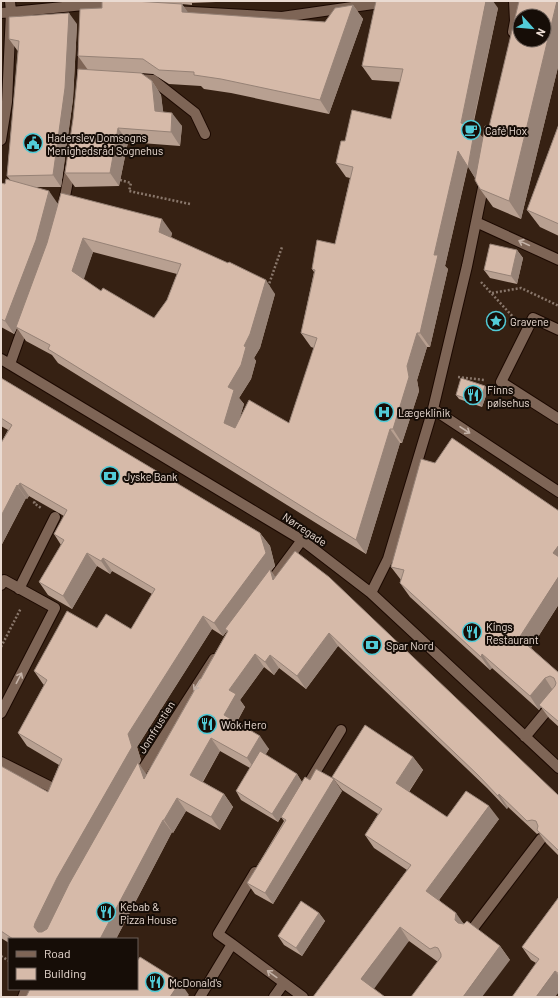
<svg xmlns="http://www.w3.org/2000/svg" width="560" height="998" font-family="Barlow,sans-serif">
	<rect width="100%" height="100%" fill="#362113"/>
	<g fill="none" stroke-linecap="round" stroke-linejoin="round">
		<defs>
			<path id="minor" d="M174 11 282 17 394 1
				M1 13 84 5 116 7
				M513 32 515 21 514 1
				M137 79 153 80 195 113 205 134
				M82 82 83 50
				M1 140 7 102 11 12 10 1
				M63 207 71 165
				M476 222 559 260
				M559 330 533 318 501 382 559 419
				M1 359 302 540 371 593 559 768
				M10 364 25 322
				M433 409 559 492
				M1 585 4 580 55 608 1 713
				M267 587 302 540
				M19 589 55 517
				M371 593 388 559 433 409 467 266 485 178
				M525 737 559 696
				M1 762 55 789
				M136 780 214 659
				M310 781 341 730
				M471 931 541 839
				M232 944 303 997
				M23 997 26 989
				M200 997 232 944 218 934 255 872
				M274 997 284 983"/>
		</defs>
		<use href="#minor" stroke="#1c0901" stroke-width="12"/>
		<path stroke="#89776b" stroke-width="2.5" stroke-dasharray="2 2" stroke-linecap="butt" d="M120 180 131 183 129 191 190 204
			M481 282 514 318
			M268 287 282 247
			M492 293 521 288 559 306
			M458 377 484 380
			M37 498 34 503 41 508
			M1 647 21 608
			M1 956 9 961"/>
		<use href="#minor" stroke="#7e6556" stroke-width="10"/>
	</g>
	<path fill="#b8a091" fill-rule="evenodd" d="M102 1H240L192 3V5L182 4 188 13 325 22 353 5 363 19 329 114 231 93 204 89 201 86 169 84 153 74 141 73 152 81 161 95 163 112 182 126 180 146 128 142 119 186 75 187 65 173 88 70 78 56 102 8Z
		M559 1V63L521 219 493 207 480 189 475 178 468 166 445 266 448 269 430 347H427L417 380 419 391 402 443H400L366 554 58 363 52 355 26 341 17 328 14 334 1 327V183L5 184 11 181 7 176 18 51 17 50 9 39 77 24 73 99 61 187H36L58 204 172 233 171 237 275 294 260 348 254 358 256 361 251 379 239 398 244 404 239 420 289 423 314 348 311 347 301 333 314 272 312 269 335 244 350 178 346 177 336 163 345 141 391 119 400 82 372 80 362 66 498 8 473 126 483 138ZM93 252 177 274 167 300 154 318 101 291 83 279Z
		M559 124V236L540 227 527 210Z
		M517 250 523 258 517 284 490 278 484 270Z
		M1 378 260 533 270 546 275 566 271 571 275 577 559 796V856L546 843 539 833 537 834 508 807 507 809 487 788 338 646 306 689 279 668 274 675 264 667 240 700 245 707 237 722 269 749 265 755 297 774 302 782 278 822 241 800 236 791 250 768 220 751 203 782 224 794 233 807 220 830 186 811 173 833 172 832 116 939H9V943L1 938V766L48 792 59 765 27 746 18 733 44 685 43 684 34 671 97 628 131 629 152 594 112 571 110 574 97 566 72 609 48 595 39 582 61 545 54 534 64 516 29 496 27 499 26 498 1 546V443L8 430 1 426ZM212 629 223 636 227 631V632L146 775 139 764 141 760 137 747Z
		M485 386 488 390 482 407 459 399 456 395Z
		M391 567 559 604 531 648 559 673V727L549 718 541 707 539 710 492 668 490 670 410 597 400 583 401 580Z
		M413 757 423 770 409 792 447 817 499 819 439 900 464 924 500 946 510 960 438 962 409 941 313 997 407 870 374 848 365 835 378 814 342 790 332 777Z
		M310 780 342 791 273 904 255 894 247 883 284 821 281 817Z
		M559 897V992L536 963 531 960 522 947Z
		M319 913 325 921 302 956 284 945 278 936Z"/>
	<path fill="#968276" d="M486 1H493L498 8 470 137 461 123Z
		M557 1H559V63L521 219 509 201Z
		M182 4 192 18 182 12Z
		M353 5 363 19 329 114 320 100Z
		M69 13 77 24 73 99 61 187 53 175Z
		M152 81 161 95 165 125 155 111Z
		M172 113 182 126 180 146 171 132Z
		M475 127 485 141 477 181 468 167Z
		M118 128 128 142 119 186 110 173Z
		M458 151 468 165 445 266 448 269 430 347 420 333 434 255Z
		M49 191 58 204 45 253 16 327 17 328 14 334 5 321Z
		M162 219 172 233 169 246 159 232Z
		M83 238 93 252 82 285 72 271Z
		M517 250 523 258 517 284 511 276Z
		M266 280 275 294 260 348 254 358 256 361 251 379 239 398 244 404 234 437 224 423 228 387 244 346Z
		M417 333 427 347 417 380 419 391 402 443 393 429 407 366Z
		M485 386 488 390 482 407 479 403Z
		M390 429 400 443 366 554 356 540Z
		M20 483 29 496 27 499 18 486Z
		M17 485 26 498 1 546V516Z
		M260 533 270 546 275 566 271 571 279 582 273 580 225 629 227 631 223 636 214 623Z
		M559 545V562L553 553Z
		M87 553 97 566 72 609 63 596Z
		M103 558 112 571 110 574 101 561Z
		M559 576V604L529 651 519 638Z
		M203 616 212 629 137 747 141 760 139 764 147 775 43 939 34 927 35 923 128 734Z
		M329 633 338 646 306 689 297 676Z
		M255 654 264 667 240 700 245 707 233 728 224 715 229 690Z
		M482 654 492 668 490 670 481 657Z
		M270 655 279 668 274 675 265 662Z
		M545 678 554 692 539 705 541 707 539 710 530 696Z
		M260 736 269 749 256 771 247 758Z
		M211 738 220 751 199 788 190 775Z
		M413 757 423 770 405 797 396 783Z
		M297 774 302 782 278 822 272 814Z
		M334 779 342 791 273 904 265 893Z
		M224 794 233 807 220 830 211 817Z
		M499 794 508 807 507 809 498 796Z
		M177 798 186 811 173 833 164 820Z
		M489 806 499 819 436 904 426 891Z
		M163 820 172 832 116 939H100Z
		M319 913 325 921 302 956 296 948Z
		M456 913 466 927 465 933 455 920Z
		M400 927 409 941 371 993 361 979Z
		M500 946 510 960 482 997H463Z
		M555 971 559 976V992L555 997H536Z
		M180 982 189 995 187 997H170Z"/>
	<path fill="#d6baa9" stroke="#968276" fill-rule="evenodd" d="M102 1H134L182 4V12L325 22 335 8 353 5 320 100 221 79 194 75V72L159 70 143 59 78 56 80 9 102 8Z
		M376 1H486L461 123 475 127 468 167 458 151 434 255H438L420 333H417L407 366 409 377 393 429H390L356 540 48 349 50 345 16 327 47 243 61 193 162 219 159 232 228 263 229 262 266 280 250 334 244 346 246 347 241 365 228 387 234 390 224 423 235 428 249 400 289 423 317 338 301 333 315 270 312 269 317 240 335 244 353 167 336 163 341 141H345L352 110 391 119 403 69 362 66ZM83 238 181 264 167 300 154 318 103 288 101 291 72 271Z
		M519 1H557L509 201 480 189 475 180 485 126 489 127ZM520 16H544V40H520Z
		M69 13 65 88 53 175 7 176 19 41 9 39V17Z
		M78 69 141 73 152 81 155 111 172 113 171 132 118 128 110 173H65L73 119Z
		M559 124V224L527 210Z
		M6 179 49 191 36 240 5 321 1 319V183L5 184Z
		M490 244 517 250 511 276 484 270Z
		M1 378 260 533 266 553 214 623 203 616 128 734 132 747 57 878 35 923 34 927 38 932H42L47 929 69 884 138 762 144 779 228 631 225 629 270 569 273 580 295 551 329 577 559 796V851L537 830 538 826 536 821 532 820 527 821 499 794 498 796 478 775 329 633 297 676 270 655 265 662 255 654 229 690 236 694 224 715 260 736 247 758 211 738 190 775 224 794 211 817 177 798 164 820H163L100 939H13L1 931V766L48 792 62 759 18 733 47 680 34 671 67 611 97 628 106 614 131 629 155 589 103 558 101 561 87 553 63 596 39 582 64 540 54 534 67 510 20 483 18 486 17 485 1 516V443L12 425 1 418Z
		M461 378 485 386 479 403 456 395Z
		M452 438 559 511V545L553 553 559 557V576L519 638 559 673V722L539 705 555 686 556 683 554 678 550 676 545 678 530 696 482 654 481 657 400 583 404 570 391 567 421 459 435 463Z
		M365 725 413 757 396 783 447 817 466 791 489 806 426 891 456 913 455 920 458 923 464 924 467 921 500 946 463 997H411L441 957V954L438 948 435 947 430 949 400 927 361 979 385 997H313L411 865 365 835 382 809 332 777Z
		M260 751 297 774 272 814 236 791Z
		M316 769 334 779 265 893 247 883 286 820 281 817 305 777 310 780Z
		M559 897V974L555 971 536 997H512L539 959 522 947Z
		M301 901 319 913 296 948 278 936Z
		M140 957 180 982 170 997H26L30 989H137V961Z"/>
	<defs><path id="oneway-shaft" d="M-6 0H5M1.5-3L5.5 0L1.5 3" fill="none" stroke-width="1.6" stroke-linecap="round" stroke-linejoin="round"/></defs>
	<g stroke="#c4b2a7">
		<use href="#oneway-shaft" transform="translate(524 243) rotate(-155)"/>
		<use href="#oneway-shaft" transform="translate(465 430) rotate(33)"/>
		<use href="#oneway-shaft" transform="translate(19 678) rotate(-63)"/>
		<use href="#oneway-shaft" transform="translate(197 685) rotate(122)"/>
		<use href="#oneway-shaft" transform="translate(272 974) rotate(-144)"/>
	</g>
	<defs>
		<symbol id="cafe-ring" viewBox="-11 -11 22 22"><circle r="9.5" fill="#160d07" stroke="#52cbd7" stroke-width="1.5"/><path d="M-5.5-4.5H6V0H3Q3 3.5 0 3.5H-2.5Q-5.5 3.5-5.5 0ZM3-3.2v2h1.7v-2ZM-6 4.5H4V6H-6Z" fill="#52cbd7"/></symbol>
		<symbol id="civic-ring" viewBox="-11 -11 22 22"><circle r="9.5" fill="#160d07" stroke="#52cbd7" stroke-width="1.5"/><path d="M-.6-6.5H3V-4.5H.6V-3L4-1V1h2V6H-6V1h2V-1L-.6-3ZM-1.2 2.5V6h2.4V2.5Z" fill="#52cbd7"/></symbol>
		<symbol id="sight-ring" viewBox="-11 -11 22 22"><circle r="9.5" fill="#160d07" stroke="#52cbd7" stroke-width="1.5"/><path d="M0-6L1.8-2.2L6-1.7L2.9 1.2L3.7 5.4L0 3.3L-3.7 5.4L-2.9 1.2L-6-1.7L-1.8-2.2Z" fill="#52cbd7"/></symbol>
		<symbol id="restaurant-ring" viewBox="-11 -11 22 22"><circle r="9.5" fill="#160d07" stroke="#52cbd7" stroke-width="1.5"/><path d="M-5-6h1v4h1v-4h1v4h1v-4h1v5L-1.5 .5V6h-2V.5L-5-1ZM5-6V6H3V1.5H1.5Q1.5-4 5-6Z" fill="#52cbd7"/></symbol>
		<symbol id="hospital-ring" viewBox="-11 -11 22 22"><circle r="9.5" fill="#160d07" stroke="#52cbd7" stroke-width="1.5"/><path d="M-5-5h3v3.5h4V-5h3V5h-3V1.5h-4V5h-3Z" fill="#52cbd7"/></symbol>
		<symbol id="bank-ring" viewBox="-11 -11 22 22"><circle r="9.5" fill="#160d07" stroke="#52cbd7" stroke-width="1.5"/><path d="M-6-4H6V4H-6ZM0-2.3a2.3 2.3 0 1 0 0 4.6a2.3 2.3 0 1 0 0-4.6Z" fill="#52cbd7"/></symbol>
	</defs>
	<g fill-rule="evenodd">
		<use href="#cafe-ring" x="460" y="119" width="22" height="22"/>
		<use href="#civic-ring" x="22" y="132" width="22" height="22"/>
		<use href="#sight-ring" x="485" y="310" width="22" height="22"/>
		<use href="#restaurant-ring" x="462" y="384" width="22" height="22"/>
		<use href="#hospital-ring" x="373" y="401" width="22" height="22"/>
		<use href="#bank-ring" x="99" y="465" width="22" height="22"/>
		<use href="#restaurant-ring" x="461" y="621" width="22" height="22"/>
		<use href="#bank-ring" x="361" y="634" width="22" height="22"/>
		<use href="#restaurant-ring" x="196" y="713" width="22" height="22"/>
		<use href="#restaurant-ring" x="95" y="901" width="22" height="22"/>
		<use href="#restaurant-ring" x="144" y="971" width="22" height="22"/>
	</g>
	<g text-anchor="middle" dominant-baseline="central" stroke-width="4" stroke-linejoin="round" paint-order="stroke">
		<g font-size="11" fill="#eadbd2" stroke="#160d07" text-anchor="start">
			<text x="485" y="130">Café Hox</text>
			<text x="47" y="137">Haderslev Domsogns<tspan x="47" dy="13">Menighedsråd Sognehus</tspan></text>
			<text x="510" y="321">Gravene</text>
			<text x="487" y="389">Finns<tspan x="487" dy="13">pølsehus</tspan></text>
			<text x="398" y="412">Lægeklinik</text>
			<text x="124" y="476">Jyske Bank</text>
			<text x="486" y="626">Kings<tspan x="486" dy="13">Restaurant</tspan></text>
			<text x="386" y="645">Spar Nord</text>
			<text x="221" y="724">Wok Hero</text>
			<text x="120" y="906">Kebab &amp;<tspan x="120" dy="13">Pizza House</tspan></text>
			<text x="169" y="982">McDonald's</text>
		</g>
		<g font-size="11" fill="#eadbd2" stroke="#160d07">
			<text transform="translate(305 529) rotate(34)">Nørregade</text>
			<text transform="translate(156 727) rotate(-58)">Jomfrustien</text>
		</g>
	</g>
	<rect width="560" height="998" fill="none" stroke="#eadbd2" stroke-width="4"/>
	<rect x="8" y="938" width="130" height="52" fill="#160d07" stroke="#6b5f58"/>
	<rect x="16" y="951" width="20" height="6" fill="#7e6556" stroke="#6b5f58"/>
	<text x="44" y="958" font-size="12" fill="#eadbd2">Road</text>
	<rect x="16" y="968" width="20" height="12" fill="#d6baa9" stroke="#6b5f58"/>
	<text x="44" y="978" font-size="12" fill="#eadbd2">Building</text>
	<g transform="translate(532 28) rotate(117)"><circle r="19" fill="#160d07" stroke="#6b5f58"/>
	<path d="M0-3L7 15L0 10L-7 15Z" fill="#52cbd7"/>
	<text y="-6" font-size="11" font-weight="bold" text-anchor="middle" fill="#eadbd2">N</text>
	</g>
</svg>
